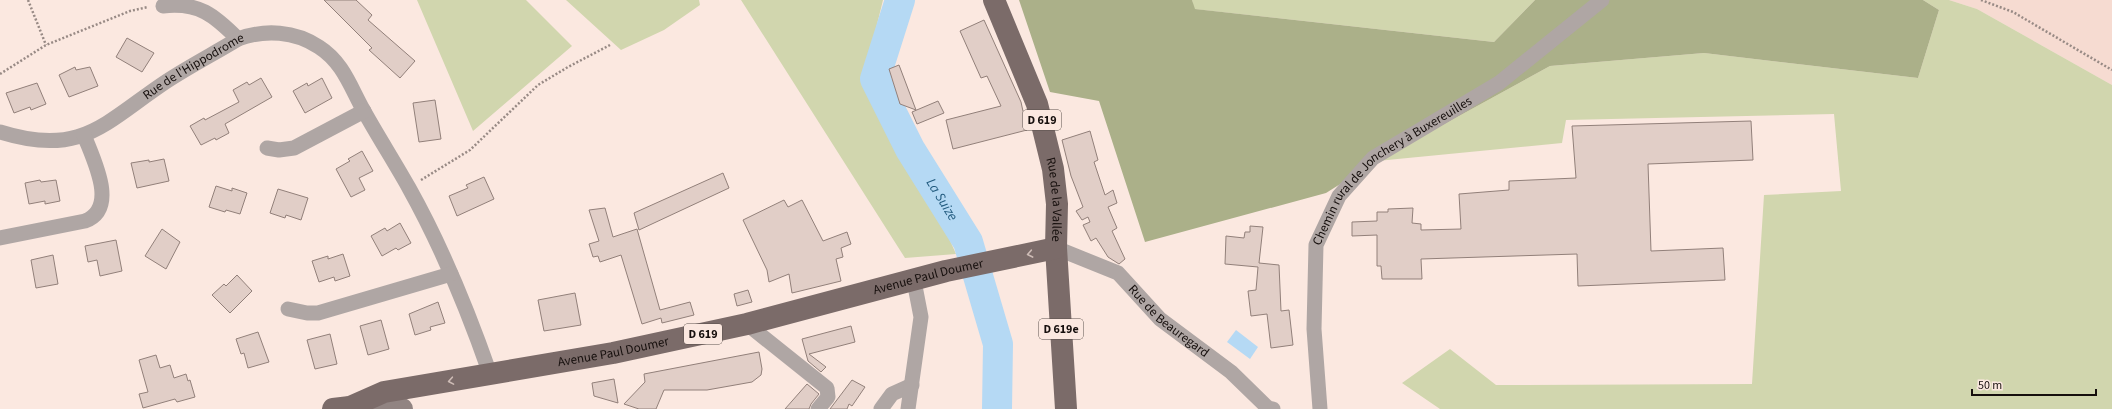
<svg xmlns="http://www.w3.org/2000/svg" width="2112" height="409" font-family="'Source Sans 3',sans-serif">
	<rect width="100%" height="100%" fill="#fbe8e0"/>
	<path fill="#f6dbd1" d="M1949 0H2112V85L1977 9Z"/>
	<path fill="#d1d6ae" d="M417 0H526L572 46 473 131Z
		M566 0H699L700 5 664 30 621 50Z
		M741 0H883L869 57 956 254 905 258Z
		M1192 0H1535L1494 42 1194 9Z
		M1923 0H1949L1977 9 2112 85V409H1440L1402 383 1450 349 1496 385 1752 384 1764 195 1841 191 1834 114 1566 120 1562 143 1377 161 1550 66 1704 53 1918 78 1939 10Z"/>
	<path fill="#abb089" d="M1019 0H1192L1195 9 1494 42 1535 0H1923L1939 10 1918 78 1704 53 1550 66 1377 161 1326 193 1145 242 1099 101 1050 92Z"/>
	<path fill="#b5d9f4" d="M1236 330 1258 347 1250 359 1227 342Z"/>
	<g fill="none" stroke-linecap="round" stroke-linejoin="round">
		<path stroke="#b5d9f4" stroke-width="30" id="s1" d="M900 0 875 79 910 149 968 242 998 344 997 409"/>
	</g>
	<path fill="#e1cec7" stroke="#92807a" d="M324 0H356L372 15 368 20 415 61 400 78 369 50 372 48Z
		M984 20 1021 102 1027 130 953 149 946 120 1001 106 987 76 981 78 960 31Z
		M127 38 154 53 142 72 116 57Z
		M899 65 916 110 900 104 889 69Z
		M75 67 76 70 90 67 98 86 69 97 59 75Z
		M261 78 272 97 225 124 229 133 216 140 215 138 201 145 190 126 204 118 205 120 239 102 233 90 247 82 249 85Z
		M322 78 332 98 305 113 293 91 307 83 308 86Z
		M37 83 46 104 31 110 30 107 14 113 6 93Z
		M435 100 441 139 419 142 413 103Z
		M938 101 944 113 917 124 912 112Z
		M1751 121 1753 160 1648 164 1651 251 1723 248 1725 280 1578 286 1577 254 1421 259 1422 279H1382L1381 266H1377V235L1352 236V222L1377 221V212H1388V209L1413 208 1412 223 1421 224V230L1461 229 1459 194 1509 190V181L1576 178 1572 126Z
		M1090 131 1098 160 1094 162 1105 195 1113 190 1117 203 1108 207 1117 228 1112 231 1125 259 1119 264 1108 257 1096 238 1091 241 1083 225 1090 222 1088 217 1082 220 1076 211 1083 207 1071 176 1062 140Z
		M362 151 373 171 359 178 365 190 351 197 336 169 350 161 348 159Z
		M164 159 169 181 137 188 131 163 149 160V162Z
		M723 173 729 188 639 230 634 213Z
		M484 177 494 199 457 216 449 196 468 188 466 185Z
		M40 180 41 182 56 180 60 201 45 204V201L29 204 25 183Z
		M216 186 232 191V188L247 193 240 214 226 210 225 212 209 207Z
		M278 189 308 198 301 220 286 215 285 218 270 213Z
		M784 200 788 207 802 200 823 241 847 232 851 244 841 248 843 257 836 259 841 281 792 293 789 274 769 282 767 270 743 220Z
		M605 208 613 237 637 229 660 310 690 302 694 315 662 323 661 318 642 324 621 255 600 262 598 256 593 257 589 244 599 241 589 210Z
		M400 223 411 243 398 250 396 248 382 256 371 236 385 228 387 231Z
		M1250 226 1263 227 1259 263 1279 265 1281 311 1289 310 1293 345 1271 348 1267 314 1251 316 1248 291 1256 290 1258 267 1225 264 1226 236 1244 238 1245 232H1250Z
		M162 229 180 242 166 269 145 256Z
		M116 240 122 271 100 276 97 260 88 262 85 246Z
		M343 254 350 276 335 281 334 277 319 282 312 261 328 256V259Z
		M53 255 58 284 36 288 31 260Z
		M237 275 252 291 230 313 212 295 224 284 226 286Z
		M748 290 752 302 737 306 734 294Z
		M575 293 581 325 544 331 538 300Z
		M438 302 445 323 430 327 431 330 415 335 409 314Z
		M381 320 389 349 368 355 360 326Z
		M851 326 855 342 809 354 826 367 821 372 808 361 802 339Z
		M258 332 269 362 248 368 244 353 241 354 236 339Z
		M330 334 337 364 315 369 307 340Z
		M759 352 762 369 761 375 752 382 707 390H664L656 409H639L624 404 645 382 644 374Z
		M156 355 160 368 170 365 174 378 186 374 188 381 190 380 195 397 177 402 175 399 143 408 139 394 148 392 139 360Z
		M614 379 618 403 594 396 592 383Z
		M852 380 865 387 852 406 849 404 847 409H830Z
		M807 384 819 394 811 404 809 409H785Z"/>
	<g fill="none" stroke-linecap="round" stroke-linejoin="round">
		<path stroke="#988a85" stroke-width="2.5" stroke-dasharray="2 2" stroke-linecap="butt" d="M28 0 46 45
			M1981 0 2013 12 2112 70
			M0 74 46 45 130 11 148 7
			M421 180 470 150 538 85 568 67 610 45"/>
		<g stroke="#afa6a4" stroke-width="15">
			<path d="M163 6C199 2 214 15 238 39"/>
			<path id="s2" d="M0 132C82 158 105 122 167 81 190 66 215 53 238 39 265 29 295 31 319 47 344 63 351 89 365 113 379 138 395 163 409 188 442 247 468 311 490 374"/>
			<path d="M267 148 279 150 294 148 364 111"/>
			<path d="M0 238 85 221C119 208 93 159 84 135"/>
			<path id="s3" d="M1056 248 1118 273 1160 319 1231 372 1268 408 1273 409"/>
			<path d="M288 309 307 313H318L451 274"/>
			<path d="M747 324 827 388 828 397 818 409"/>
			<path d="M881 409 892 394 912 385"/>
			<path d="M908 409 921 317 914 281"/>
			<path id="s4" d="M1320 409 1314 329 1316 245 1339 196 1373 158 1499 83 1602 0"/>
		</g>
		<path stroke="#918482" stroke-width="22" d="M350 407 402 409"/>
		<g stroke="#7b6b69" stroke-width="22">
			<path id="s5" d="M994 0 1037 104 1053 169 1057 204 1056 248 1066 409"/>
			<path id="s6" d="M333 409 350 407 384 392 613 353 747 324 946 271 1056 248"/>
		</g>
	</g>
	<defs><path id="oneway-chevron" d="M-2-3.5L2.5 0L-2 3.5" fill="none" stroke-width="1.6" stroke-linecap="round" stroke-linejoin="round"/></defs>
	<g stroke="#cebcb6">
		<use href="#oneway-chevron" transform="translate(1030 254) rotate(169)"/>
		<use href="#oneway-chevron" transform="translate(451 381) rotate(170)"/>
	</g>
	<g text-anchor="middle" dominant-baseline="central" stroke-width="3.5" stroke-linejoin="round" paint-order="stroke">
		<g fill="#fbe8e0" stroke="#5b504c" stroke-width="1">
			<rect x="1023" y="110" width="38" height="20" rx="3"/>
			<rect x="1039" y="319" width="44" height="20" rx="3"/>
			<rect x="684" y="324" width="38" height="20" rx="3"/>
		</g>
		<g font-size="12" font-weight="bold" fill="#160f0d">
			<text x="1042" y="120">D 619</text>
			<text x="1061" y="329">D 619e</text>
			<text x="703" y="334">D 619</text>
		</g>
		<g font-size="13" fill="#160f0d" stroke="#fbe8e0">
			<text stroke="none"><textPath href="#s2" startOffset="215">Rue de l'Hippodrome</textPath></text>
			<text stroke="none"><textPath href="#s4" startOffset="274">Chemin rural de Jonchery à Buxereuilles</textPath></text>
			<text stroke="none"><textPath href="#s5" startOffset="210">Rue de la Vallée</textPath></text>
			<text stroke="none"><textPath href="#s6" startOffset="611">Avenue Paul Doumer</textPath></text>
			<text stroke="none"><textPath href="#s3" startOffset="137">Rue de Beauregard</textPath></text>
			<text stroke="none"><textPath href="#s6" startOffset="287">Avenue Paul Doumer</textPath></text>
		</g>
		<g font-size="14" font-style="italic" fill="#225b7f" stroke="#fbe8e0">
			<text stroke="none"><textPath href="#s1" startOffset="221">La Suize</textPath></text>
		</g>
	</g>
	<path d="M1972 389v6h124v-6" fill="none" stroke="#160f0d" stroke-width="2"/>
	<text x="1978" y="389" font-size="12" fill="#160f0d" stroke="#fbe8e0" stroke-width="3" paint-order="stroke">50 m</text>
</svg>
